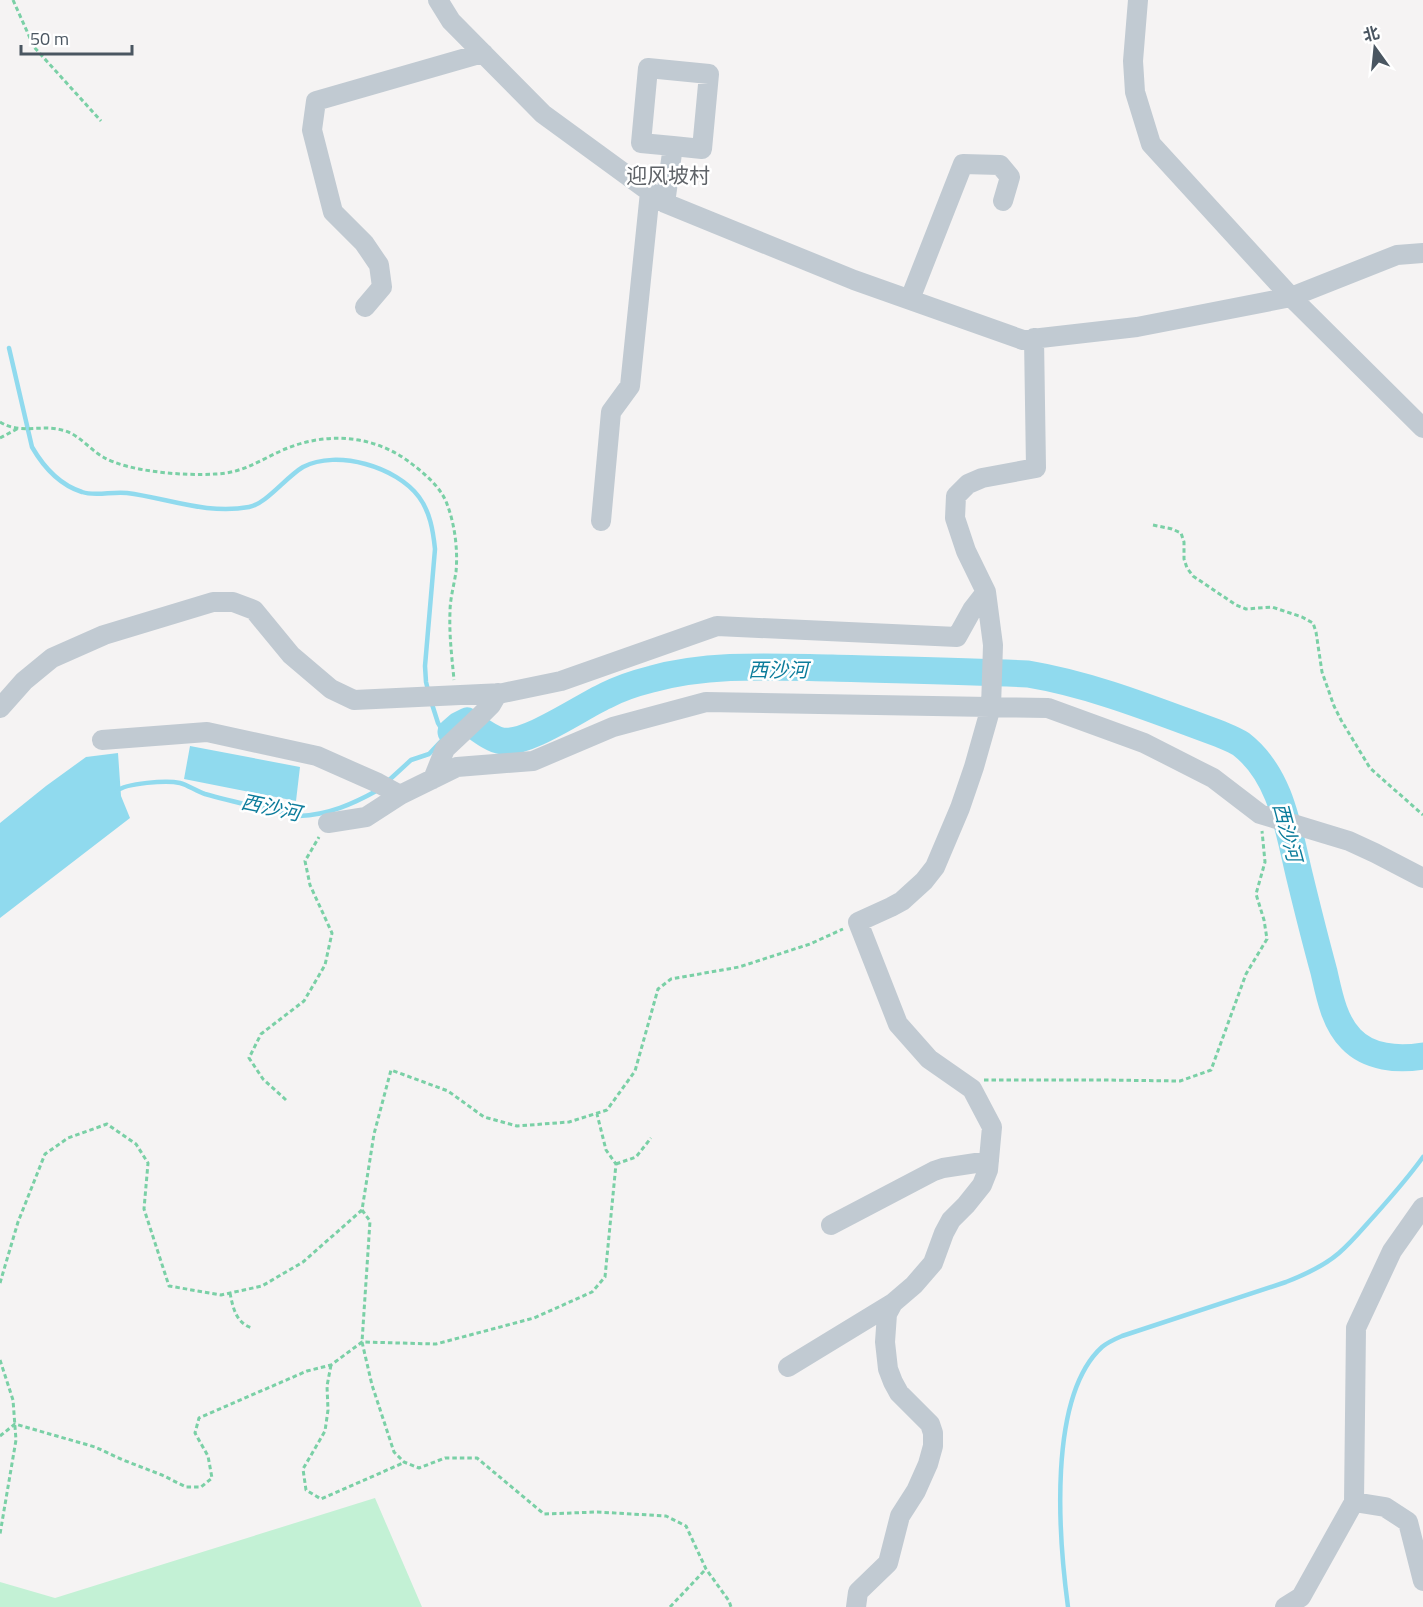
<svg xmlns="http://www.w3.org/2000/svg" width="1423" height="1607" font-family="'Titillium Web','Noto Sans SC',sans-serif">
	<rect width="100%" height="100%" fill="#f5f3f3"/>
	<path fill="#c3f1d5" d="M375 1498 422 1607H0V1582L55 1598Z"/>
	<path fill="#90daee" d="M190 746 300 767 296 801 184 779Z
		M118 753 121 796 130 818 0 918V823L46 786 86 757Z"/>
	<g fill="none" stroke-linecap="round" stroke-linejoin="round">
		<path stroke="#90daee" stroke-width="4.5" d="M9 348 32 447C43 466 60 485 82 492 96 497 112 491 127 493 167 498 207 515 249 507 266 504 286 477 303 467 337 449 397 467 419 497 430 512 433 530 435 549L425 666 426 682 428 690
			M387 782 411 760 429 754 446 736 438 723 431 701
			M117 791C126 783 167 780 180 783 188 785 196 791 205 794 236 803 268 809 299 816 328 815 353 804 378 790
			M1068 1607C1059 1540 1047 1397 1102 1347 1108 1342 1115 1339 1122 1336L1286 1282C1304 1275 1324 1266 1339 1253 1353 1241 1363 1228 1375 1215 1392 1196 1408 1178 1423 1157"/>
		<path stroke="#90daee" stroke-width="27" d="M451 732 459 725 467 721C478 728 490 739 502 741 527 745 581 707 605 696 620 688 636 683 652 679 710 663 773 667 832 668 898 670 963 671 1028 674 1094 685 1157 711 1220 734 1227 737 1235 740 1241 744 1281 775 1288 828 1299 874 1307 907 1315 939 1324 972 1329 994 1334 1022 1351 1039 1369 1058 1398 1060 1423 1056"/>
		<path stroke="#7ad0a6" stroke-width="3" stroke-dasharray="4.5 3" stroke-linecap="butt" d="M13 0 34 47 101 121
			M0 422C21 435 40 424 62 430 79 434 89 449 103 457 129 472 185 476 215 474 243 473 258 461 283 450 324 432 371 434 408 461 423 472 441 487 447 504 455 525 458 550 456 572 454 585 450 599 450 612 449 635 452 658 454 680
			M0 438 17 429
			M1153 525 1172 529 1181 533 1184 542V559L1187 568 1193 576 1236 605 1246 609 1272 607 1302 617 1313 623 1316 632 1322 672 1334 706 1341 720 1370 768 1423 815
			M984 1080H1103L1180 1081 1211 1070 1246 974 1267 939 1264 920 1256 894 1265 862 1262 831
			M286 1100 263 1079 249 1058 261 1034 304 1001 325 965 332 933 310 885 305 861 319 837
			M616 1164 636 1157 651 1138
			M362 1210 370 1221 362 1342 372 1385 394 1452 404 1462 419 1468 445 1458H477L544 1514 597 1512 666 1516 686 1526 706 1569 729 1601 731 1607
			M0 1283 18 1222 45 1154 68 1138 107 1124 136 1144 148 1163 144 1209 169 1286 221 1295 262 1286 303 1262 362 1210 374 1134 391 1070 448 1091 484 1117 517 1126 569 1122 607 1110 635 1071 658 989 671 979 739 967 810 944 843 929
			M230 1293C233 1308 236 1323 252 1328
			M0 1360 13 1400 16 1440 0 1534
			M331 1365 327 1386 328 1410 325 1431 303 1469 306 1490 321 1499 403 1463
			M0 1436 15 1424 95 1447 123 1460 162 1475 186 1487H201L212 1478 208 1456 195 1433 199 1418 307 1371 331 1365 362 1342 436 1344 534 1318 592 1292 605 1277 616 1164 606 1150 597 1114
			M670 1607 706 1569"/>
		<path stroke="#c1cad2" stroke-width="20" d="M438 0 451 21 543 114 665 203 854 280 1023 340 1137 327 1291 297 1397 255 1423 253
			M1138 0 1133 61 1135 92 1151 144 1291 297 1423 428
			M665 203 673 146 702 149 709 74 648 68 641 143 673 146
			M910 299 963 164 1000 165 1010 177 1003 201
			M365 307 382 287 379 265 364 243 333 212 312 130 316 101 483 53
			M601 521 611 412 630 386 650 192
			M0 708 24 681 52 658 104 635 213 602H233L254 610 291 655 331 689 354 700 503 693 561 681 717 626 957 637 972 610 986 592
			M102 740 207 732 317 756 378 783 400 795
			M433 779 445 749 480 716 491 705 498 693
			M328 823 366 817 400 795 457 767 533 761 613 727 706 702 1048 708 1144 743 1213 778 1260 814 1349 841 1375 853 1423 878
			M831 1225 934 1171 943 1168 989 1161
			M788 1367 893 1303
			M1354 1502 1385 1507 1408 1522 1423 1581
			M856 1607 858 1592 888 1563 900 1516 916 1491 928 1464 933 1446V1433L930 1424 899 1393 893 1382 888 1369 885 1342 887 1314 893 1303 914 1285 933 1263 944 1233 951 1220 966 1205 982 1185 988 1170 992 1127 972 1089 929 1059 898 1024 858 922 891 907 902 901 924 881 935 867 960 808 974 767 991 707 993 645 986 592 966 551 955 518 956 496 968 484 982 478 1036 468 1034 338
			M1285 1607 1301 1597 1354 1502 1356 1328 1392 1251 1423 1207"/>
	</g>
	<g text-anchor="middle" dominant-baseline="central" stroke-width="5" stroke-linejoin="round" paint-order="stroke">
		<g font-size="20" font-style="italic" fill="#0c7c9b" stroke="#fff">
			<text x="778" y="669">西沙河</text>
			<text transform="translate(271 807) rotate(12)">西沙河</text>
			<text transform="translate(1288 832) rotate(75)">西沙河</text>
		</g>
		<g font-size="21" fill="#5f6368" stroke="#fff">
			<text x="668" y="175">迎风坡村</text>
		</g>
	</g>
	<g transform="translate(1375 48) rotate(345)" stroke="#ffffff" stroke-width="4.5" paint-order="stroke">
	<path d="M0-4.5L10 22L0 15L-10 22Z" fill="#4a5661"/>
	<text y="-9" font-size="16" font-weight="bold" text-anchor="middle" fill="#4a5661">北</text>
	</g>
	<path d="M21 45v9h111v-9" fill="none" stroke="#4a5661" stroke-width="3"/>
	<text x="30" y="45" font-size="18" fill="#4a5661" stroke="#ffffff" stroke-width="4.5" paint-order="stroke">50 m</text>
</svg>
